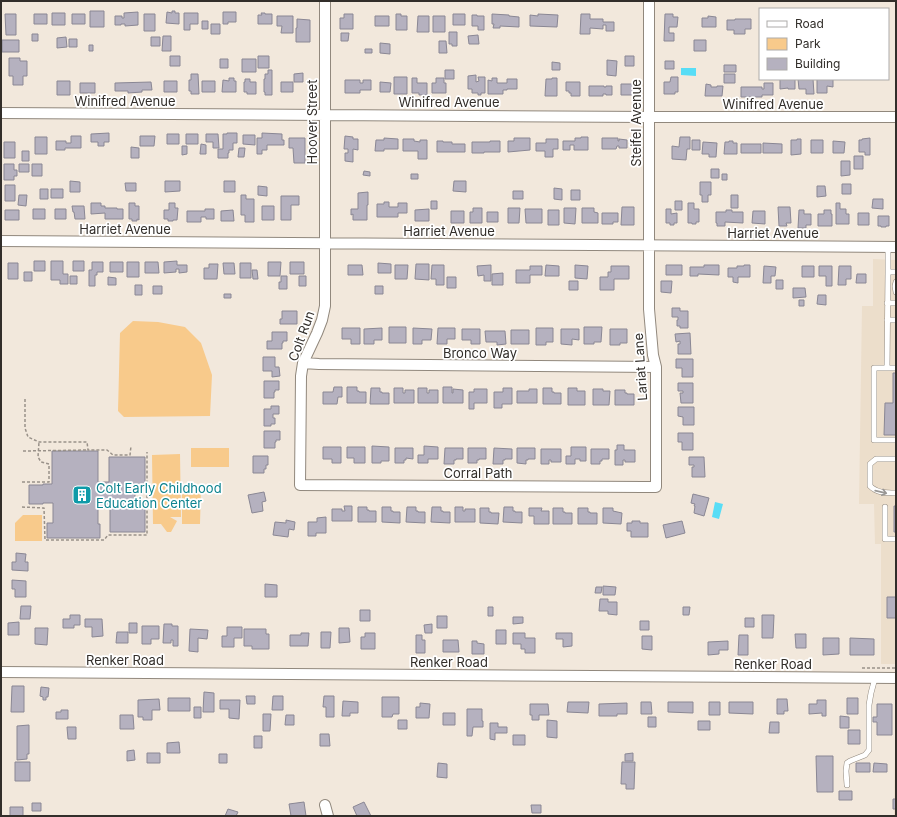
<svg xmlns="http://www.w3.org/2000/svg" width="897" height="817" font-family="Inter,sans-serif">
	<rect width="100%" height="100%" fill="#f2e8dc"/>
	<path fill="#ecdecb" d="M873 259 896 260V664H881V544H875L874 504H859L862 306H873Z
		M896 687V816H894Z"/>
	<path fill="#f8ca8b" d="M133 321 158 322 185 327 201 343 212 375 210 416 124 417 118 411 120 333Z
		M191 448H229V467H191Z
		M180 454 181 517H170L177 521 171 532H167L161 524H153L152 455Z
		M182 485H201L200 524H182Z
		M23 515H42V541H15V523Z"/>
	<path fill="#58ddf6" d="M681 68H696V76L681 75Z
		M715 502 723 504 719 519 712 517Z"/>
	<path fill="#b5b1bf" stroke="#8a8794" d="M90 11H104V27H90Z
		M172 11H175V13H179V24L166 23 167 12 172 13Z
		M138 12V25L125 26V24H121V25H115V16H122V18H124V13Z
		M223 12H236V22H228V24H223Z
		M52 13H65V25H52Z
		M184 13H198V24H190V30H184Z
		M261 13H265V14H272V24H258V15H262Z
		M5 14H16V35H6Z
		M34 14H47V24H34Z
		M72 14H85V24H72Z
		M144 14H155V31H144Z
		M344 14H353V29H340V18H344Z
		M396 14H401V16H407V30H396Z
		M453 14H465V25H453Z
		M492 14 509 15V16L519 17V27L500 26V28H493L494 24H492Z
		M538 14 558 15 557 27 530 26V15L538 16Z
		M581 14H590V19H603V22H614V31H606V25H603V29L590 28V34H580Z
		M665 14H673V17H678L677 27H669V33H674V41H664Z
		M472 15H477V16H484V30H478V26H472Z
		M277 16H293V33H281L282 26H277Z
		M375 16H389V26H375Z
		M418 16H429V32H417Z
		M433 16H445V32H433Z
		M708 16 716 17V27H702V18H708Z
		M297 19 310 20V42H296V28H297Z
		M735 19H751V29H745V34H734V30H727V20H735Z
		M202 21H208V29H202Z
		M211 24H220V34H211Z
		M449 32H457V46H452V44H449Z
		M341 33H349L348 41H341Z
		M32 34H38V41H32Z
		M478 35 479 44H469L468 36Z
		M163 36H171V51H162Z
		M66 37 67 47 57 48V38Z
		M151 37H160V46H151Z
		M69 39H77V47H69Z
		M2 40H19V52H2Z
		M694 40H706V51H694Z
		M439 41H446L447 53H439Z
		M380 43 390 44V54L380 53Z
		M89 45H93V51H89Z
		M365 49H372V53H365Z
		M170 56H180V66H170Z
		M258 56H269V68H258Z
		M625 56H634V66H625Z
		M9 58H20V61H27V76H23V85H13V76H9Z
		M220 59H228V68H220Z
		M242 59H256V72H242Z
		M607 60 617 61 616 76 607 75Z
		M665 61H674V69H665Z
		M552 62 560 63V70H552Z
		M724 65H736V72H724Z
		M268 70H272V95H265V92H264V79H265V74H268Z
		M445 70H454V79H445Z
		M303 73V82H294V74Z
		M191 74H198L199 94H191V91H189V80H191Z
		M724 74H735V83H724Z
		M476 75V82L479 81 478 77H485V93H481V95H478V93H472V89H468V76Z
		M394 77H407V94H394Z
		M671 77H678V92H675V94H664V82H670Z
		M229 78H234V81H236V92H222L223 80 229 81Z
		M412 78H417V83H427V95H419V93H412Z
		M436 78H444V83H446V93H432V83H436Z
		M492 78H497V83H507V79H517V89H507V90H503V94H488V80L492 81Z
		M552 78H557V96H545L546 79H552Z
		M245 79H250V82H256V94H247V92H244V82H245Z
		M780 79H795V89H788V88L780 89Z
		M798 79H813L814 94H806V89H799Z
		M817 79H833V87L827 86V93H817Z
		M345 80H360V83H363V80H371V90H360V93H345Z
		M57 81H70V95H57Z
		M164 81H177V92H164Z
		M202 81H215V92H202Z
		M151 82 152 90H142V92L128 93V91H115V83Z
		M281 82H293V92H281Z
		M380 82 391 83 390 92H380Z
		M566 82H580V96H571V93H569V91H566Z
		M80 83H95V93H80Z
		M764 83H773V95H762V97H741V87H762V89H764Z
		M621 84H633V95H621Z
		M706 84 711 85V87H717V86H723L722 96H705Z
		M589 86H604V87H606V86H612V95H606V94H603V96H589Z
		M109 133V142H104V146H98V142H91V134Z
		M227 133H237V143H233V150H229V153H228V158H218V149H223V134H227Z
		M262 133 282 134V140H284V145H267V150H262V154H257V138H262Z
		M167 134H179V144H167Z
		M186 134H198V144H186Z
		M206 134H218L219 148H213V142H206Z
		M243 135H255V145L243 144Z
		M71 136H81V148H65V150H56V141H66V143H71Z
		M140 136H155L154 146H140Z
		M345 136 353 137V139H358V150L353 149V162L345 161V153H348V149H344Z
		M35 137H47V154H35Z
		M581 137H588V150H574V145H570V150H563V141H575V138H581Z
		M680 137H690V149H687L686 160 672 159V146L679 147Z
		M289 138H305V163H294L293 148H289Z
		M384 138 398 139V149H384V151H375L376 140H384Z
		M514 138H530V150L508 152V141H514Z
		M602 138H618V141H619V139L627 140V148H619V146H617L616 149H602Z
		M870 138V155H865V152H859V140H862V139Z
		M403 139H414V141L420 142V140H427V159H418V151H403Z
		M546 139H558V149H553V157H545V151H536V143H546Z
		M797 139H801V154L791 155V140H797Z
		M692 140H700V150H692Z
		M811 140H823V153H811Z
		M437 141H443V142H452V144H465V152H437Z
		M490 141H500V152H484V153H472V142H490Z
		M729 141H733V143H737V154H724L725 142H729Z
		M833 141 845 142 844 153H833Z
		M4 142H15V158H4Z
		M703 142 717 143 716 157H709V154H702Z
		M763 143 782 144V153H763Z
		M201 144 206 145V154H200Z
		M741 144H761V153H741Z
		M182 146H187V154L182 155Z
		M131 147 139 148V158H131Z
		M239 148H245L244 157H238Z
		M22 151H29V161H22Z
		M854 156H863V169H854Z
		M841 161H850V175L841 176Z
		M4 164H14V170H17V176H14V180H4Z
		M19 164H29V172H19Z
		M32 164H42V176H32Z
		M711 169H719V178H711Z
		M364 171 370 172V176L363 175Z
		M411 174H418V179H411Z
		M722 174H727V180H722Z
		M70 181 80 182V192H70Z
		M165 181H180V191L165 192Z
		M224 181H235V192H224Z
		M454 181H466V192L453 191Z
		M700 182H711V195H708V202H702V195H700Z
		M125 183H136V191H126Z
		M842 184H851V194H842Z
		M5 185H15V201H5Z
		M258 186 267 187V196L258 195Z
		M817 186H825L826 196 817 197Z
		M554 188 562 189V200L554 199Z
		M40 189H48V199H40Z
		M51 189H63V198H51Z
		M571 190H580V200H571Z
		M513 191H523V199H513Z
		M368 192V205H367V220H353V214L351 215V209H358V193Z
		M19 195H27L26 206 18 205Z
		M241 195H246V199H254V222H245V215H241Z
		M731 195H738V208H731Z
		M281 196H299V205H291V220H281Z
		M873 199H883V209L872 208Z
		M431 201H437V209H431Z
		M675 201H682V210H675Z
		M384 202H389V207H398V203H407V213H398V217H377V204H384Z
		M91 203H101V206H105V208H117V209H123V219H105V213L91 214Z
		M129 203H135V206H139V220L137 219V221H132V219H129Z
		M169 203H175V208H178L177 220H173V221H168V219H164V210H169Z
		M688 203H694V209H699V222H696V224H692V223H688Z
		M836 203H840V209H846V214H849V224H836Z
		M72 206H84L85 219H75L74 212H73Z
		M262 206H274V220H262Z
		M622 207H634V225H621Z
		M778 207H790L791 223H786L787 226H779Z
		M473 208H482V223H470V212H473Z
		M508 208H520L519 223H508Z
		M564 208H576L575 224 564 223Z
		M582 208H594V212L598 213V223H582Z
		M33 209H45V219H33Z
		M55 209H66V219H55Z
		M205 209H214V219H206V217H201V222H187V211H205Z
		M429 209V221H415V210Z
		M525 209H542V223H526Z
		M666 209H671V214L677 213V223H674V225H670V223H666Z
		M5 210H19V220H5Z
		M233 210 234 221H221V211Z
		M548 210H559V225H548Z
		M726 210H732V212H743V223L725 222V226H717V223H716V212H726Z
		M799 210H804V214H811V225H806V228H798Z
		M824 210H831V214H832V226H818V214H824Z
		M451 211H464V223H451Z
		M753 211H765V224L752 223Z
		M487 212H498V222H487Z
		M602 213H618V222H613V224H602Z
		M858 213H869V225H858Z
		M878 216H889V226H886V227H881V226H878Z
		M34 261H45V271H34Z
		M51 261H63V274H68V284H60V280H51Z
		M73 261H84V271H73Z
		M177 261V265H187V272L179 273V269H176V272L164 273V262Z
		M92 262H103V272H97V275H95V286H89V270H92Z
		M110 262H123V272H110Z
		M127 262H139V277H127Z
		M145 262H158L159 273H145Z
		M268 262H281L280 276H268Z
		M290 262H304V274H290Z
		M8 263H18V279H8Z
		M223 263H234L235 274H224Z
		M240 263H251V278H240Z
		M378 263 391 264V273H378Z
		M209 264H218L217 279H204V268H209Z
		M416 264H429V280L415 279Z
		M348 265H362L363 275H348Z
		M395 265H408L407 279H395Z
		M432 265H444V285H436V279H431Z
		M491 265V281H484V275L478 276 477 266Z
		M546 265 559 266V276H545Z
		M575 265 588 266 587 279 575 278Z
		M666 265H682V275H666Z
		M704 265H719V275L698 274V276H690V267H704Z
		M744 265H750V277H738V283L733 282V277H728V268H737V266H744Z
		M530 266H542V275H530V283H516V270H530Z
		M611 266H629V279H614V290H600V277H608V272H611Z
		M764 266 776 267 775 276H771V283H763Z
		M802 266H814V277H802Z
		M819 266H832V286H826V276H819Z
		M839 266H851V279H846V285H838Z
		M252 270H257L258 279H253Z
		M24 272H32V281H24Z
		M503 273V285H492V274Z
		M857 274H866V283H856Z
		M70 276H77V284H70Z
		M281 276H287V289H279V282H281Z
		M299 276H306V286H299Z
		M108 277 116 278V285H108Z
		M447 277H456V288H447Z
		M776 280H783V289H776Z
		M569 281H578V290H569Z
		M661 281H672L671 293 661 292Z
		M135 285H142V295H135Z
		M153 286H162V294H153Z
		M375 286H383V294H375Z
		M793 288H805L806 297 793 298Z
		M224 294H231V298H224Z
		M818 295H826V305L817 304Z
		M799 300H804V306H799Z
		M672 308H680V311H688V328H680V326H677V320H678V317H672Z
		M282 311H297V324H280V319H282Z
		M389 327H406V343H389Z
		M584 327H602L601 342H594V344H584Z
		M342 328H360V344H351V339H342Z
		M382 328V340H374V344H364V329Z
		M413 328 432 329 431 340H422V344H413Z
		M438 328H455V339H447V344H437Z
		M536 328H553V342H546V345H536Z
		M462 329H480V344H471V340H462Z
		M561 329H579V340L572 339V345L561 344Z
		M610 329H627V343H620V345H610Z
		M511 330H529V344H511Z
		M485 331H505L506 344 497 345V342H486Z
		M272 332H287V341H283V343H282V349H267V341H272Z
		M690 333 691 354H678V344H680V341L676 342 675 334Z
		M263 357H275V367H279L280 376 272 377V371H263Z
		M676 359H693V377H682V368H676Z
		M893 373H896V435H884L885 403H893Z
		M264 381H279V390H275V392H274V398H264Z
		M678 383H693V403H681L680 393H683V391H678Z
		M334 387H342V397H338L337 404H323V392H333Z
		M347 387H357V391H359V392H366V403H347Z
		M443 387H452V393H453V389L463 390V403H443Z
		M371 388H380V392H382V393H389V404H370Z
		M394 388H403V393H405V390H414V403H394Z
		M418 388H427V393H429V390H438V403H418Z
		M503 388H512V404H502V408H494V392H503Z
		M543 388H552V392H554V393H561V404H543Z
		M568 388H577V391H585V405H568Z
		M474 389H487V403H474V409H469V392H474Z
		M529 389H537V403H517V391H529Z
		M593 389H603V391H610L609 405H593Z
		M615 390H625V393H627V394H634V405H615Z
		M271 406H279V414H273V418H275V424H271V426H264V409H271Z
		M678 407H694V425H683V417L678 416Z
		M264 431H280V440H276V442H275V448H264Z
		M678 433H693V450H682V442H678Z
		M617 445H624V450H635V462H625V460H623V465H615V450H617Z
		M372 446 389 447V461H381V463H372Z
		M424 446 438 447V459H428V463H418V455H424Z
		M323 447H341V463H332V459H323Z
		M347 447H365V463H354V458H347Z
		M571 447H586V461H580V459H575V464H566V456H571Z
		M395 448H413V459L406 458V460H404V463H395Z
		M445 448H463V459H456V460H454V464H444Z
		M468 448H486V459H479V460H477V463H468Z
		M494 448 512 449V459H505V460H503V464H493Z
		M517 448H535V459H528V460H526V464L517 463Z
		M541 449H561V462H551V460H549V464H541Z
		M591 449H609V459H602V461H600V464H591Z
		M52 451H98V482H109V457H145V487H135V503H145V532H110V508H98V524H100V538H47V523H53V503H43V504H29V485H43V484H52Z
		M253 456H268V465H266V469H264V473H253Z
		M689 457H704L705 477H692V467H694V465H689Z
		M264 492 266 501 262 502 263 511 252 513 248 495Z
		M693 494 709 498 704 516 694 513 695 506H694L695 504 691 503Z
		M344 506H352V521H332V509H342V511H345Z
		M894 506H896V532H894Z
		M358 507H367V510H369V511H376V522H358Z
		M382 507H391V511H393V512H400V523L382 522Z
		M407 507H416V511H418V512H425V523L406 522Z
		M432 507H441V511H443V512H450V523L431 522Z
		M455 507H463V511H465V509H475V522H455Z
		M504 507H513V511H515V512H522V523L503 522Z
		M480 508H489V512H491V513H499L498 524 480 523Z
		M529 508H542L541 511H549V524H534V516H529Z
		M553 508H563V512H565V513H572V524H553Z
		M578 508H588V512H590V513H597V524H578Z
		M603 508H613V511L622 513 621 524 603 523Z
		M326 517V533H316V536H308V522H317V518Z
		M286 520 295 522 294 530 289 529 288 537 273 535 275 522 286 523Z
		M632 521H640V523H648V537H631V531H627V523H632Z
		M682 521 685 533 666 538 663 525Z
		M16 553 26 554 25 562H28V571L12 570V562H16Z
		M12 580 26 581V597H15V589H12Z
		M265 584 277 585V597H265Z
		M603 586 616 587 615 595H603Z
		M596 587H602L601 593H595Z
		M887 597H896V618H887Z
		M600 599H608V602H617V615L608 614V611H599Z
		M21 606H31L30 619H20Z
		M488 607H493V616H488Z
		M683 607H690L689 615H683Z
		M360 610H370V621H360Z
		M70 615H80V625H74V628H63V619H70Z
		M762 615H774L773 638H762Z
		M437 616H447V628H437Z
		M513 617H523V623L513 624Z
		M745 618H754V627H745Z
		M85 619H102L103 636 92 637V627H85Z
		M640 621H649V630H640Z
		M19 622V635H8V623Z
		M129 623H137V633H129Z
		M164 624H172V626H178V646H173V640H171V643H163Z
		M432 624V633H425L424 625Z
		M142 626H159V639H151V644H142Z
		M227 627H242V638H234V647H222V636H227Z
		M35 628H48L47 645 35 644Z
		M339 628H349L350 642 339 643Z
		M190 629 208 630 207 639 198 638V652L189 651Z
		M244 629H266V634H269V649H252V646H244Z
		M496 630H506V644H496Z
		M117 632H128V643H116Z
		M321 632H331L330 648H321Z
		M301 633H309L308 646H290V635H301Z
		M365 633H375V649H361V637H365Z
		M513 633H525V638H535V653H525V649H521V644H513Z
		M556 633H572V646L563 647V639H556Z
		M795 634H806V648H796Z
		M416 635H422V640H425V653H416Z
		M739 635H748V655H738Z
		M642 636H652V650L642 649Z
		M823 638H839V654L823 655Z
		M850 638 874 639V655H850Z
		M443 640H458L459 652H443Z
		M472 641H477V643L484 644V654H472Z
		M728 641V650H719V654L708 655V642Z
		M12 686H24V712H11Z
		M41 687 49 688 48 697H46V700H43V697L40 696Z
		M204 692 214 693V712H203Z
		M246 696H255V704H247Z
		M273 696H283V710H272Z
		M324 696H334V717H326V707H323Z
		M382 697H399V714H393L392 717H382Z
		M168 698H190V711H168Z
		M847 698H858V714H847Z
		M159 699 160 710H152V720H143V717H138V700Z
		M777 699H787L788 711H784V714H777Z
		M220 700H240L239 719 229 718V709H220Z
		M817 700H826V716H822V713L809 714V704H817Z
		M343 701 358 702V713H350V716H342Z
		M568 702H589L588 713 567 712Z
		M641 702H651L652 714H641Z
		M668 702H693V713L668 712Z
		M709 702H720V715H709Z
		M729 702H753V714L729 713Z
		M420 703 430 704 429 718H416V707H420Z
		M627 703V714H617V716H599V704Z
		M530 704H548L549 715H539V720H532V715H530Z
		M877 704H892V735H877V722H873V717H877Z
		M194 707H201V718H194Z
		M467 709H482V721H483V727H473L472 736H467Z
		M61 710H68V719H56V712H61Z
		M443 713H455V725H443Z
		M263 714H271L270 731H263Z
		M120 715H133L134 729H120Z
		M286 715H294V725H285Z
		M840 716 849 717V728H840Z
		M648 717H656V727H648Z
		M398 720H407V729H398Z
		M547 720 557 721V738L547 737Z
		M698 721H710V730H698Z
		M770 722H779V733H769Z
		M490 723H498V727H507V733H495V740L490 739Z
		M29 725V754H27V759L17 760V726Z
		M67 727H76V739H68Z
		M848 730H860V744H848Z
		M320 734H329L330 746H320Z
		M513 735H525V745H513Z
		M254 736H262V748H254Z
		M179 742 180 753H167V743Z
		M134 750 135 760 127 761V751Z
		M147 753H160V763H147Z
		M633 753V761H625V754Z
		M219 754H227V763H219Z
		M816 756H833V792H817Z
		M15 762H30V781H15Z
		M622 762H635L634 789H626V784H621Z
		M438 763 447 764V778L437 777Z
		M856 763H870V772H856Z
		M874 763 887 764V772H873Z
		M839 791H852V800H839Z
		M893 799H896V809H893Z
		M304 802 306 816H291L289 804Z
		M364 802 371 816H357L353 807Z
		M32 803H41V811H32Z
		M531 805H541V813H532Z
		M10 807H23V816H10Z
		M228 809 238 812 236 816H225Z"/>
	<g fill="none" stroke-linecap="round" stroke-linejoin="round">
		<defs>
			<path id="lane" d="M888 247V272H896
				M896 282 895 286 896 292
				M887 303H896
				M887 320H896
				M887 368 888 272
				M896 368H874V440H896
				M896 459H876L870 464V486C877 493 886 493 896 493
				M885 507V539H896
				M847 785 846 771 847 763 850 761 865 755 869 750V705L871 693 875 678"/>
			<path id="street" d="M325 1V306L322 320 317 333 303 363 301 376 300 485 643 487H656V367L653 355 649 309V1
				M1 113 649 117H896
				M1 241 896 247
				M303 363 319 364 656 367
				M1 672 896 678
				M325 805 328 816"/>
		</defs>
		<use href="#lane" stroke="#91887d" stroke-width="6"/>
		<use href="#street" stroke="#91887d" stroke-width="12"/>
		<path stroke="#999189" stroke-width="1.5" stroke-dasharray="3 2" stroke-linecap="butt" d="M25 399V428L28 437 39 442H87L88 450H107L113 455H130L131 446
			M23 451 88 450
			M22 482H49V464L41 462 38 457 39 442
			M22 507 44 508 45 540H104L108 535H147V452
			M862 668H896"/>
		<use href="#lane" stroke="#fff" stroke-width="5"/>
		<use href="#street" stroke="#fff" stroke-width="10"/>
	</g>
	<defs><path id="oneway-shaft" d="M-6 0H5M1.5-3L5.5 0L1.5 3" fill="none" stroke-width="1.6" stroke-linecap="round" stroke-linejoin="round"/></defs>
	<use stroke="#989694" href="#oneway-shaft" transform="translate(881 492) rotate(13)"/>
	<defs>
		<symbol id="building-square" viewBox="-11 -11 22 22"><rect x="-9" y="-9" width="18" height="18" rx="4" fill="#0f9aa8" stroke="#fff"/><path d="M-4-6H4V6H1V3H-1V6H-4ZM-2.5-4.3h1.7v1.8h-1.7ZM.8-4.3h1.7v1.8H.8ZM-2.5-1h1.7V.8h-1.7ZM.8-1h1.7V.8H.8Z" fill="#fff"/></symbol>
	</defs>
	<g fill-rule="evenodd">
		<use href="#building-square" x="71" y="484" width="22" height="22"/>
	</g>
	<g text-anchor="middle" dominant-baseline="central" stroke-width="3.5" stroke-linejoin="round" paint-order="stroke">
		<g font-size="13" fill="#322e2a" stroke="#fff">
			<text x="125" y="101">Winifred Avenue</text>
			<text x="449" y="102">Winifred Avenue</text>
			<text x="773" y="104">Winifred Avenue</text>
			<text transform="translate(312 122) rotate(-90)">Hoover Street</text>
			<text transform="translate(636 123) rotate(-90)">Steifel Avenue</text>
			<text x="125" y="229">Harriet Avenue</text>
			<text x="449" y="231">Harriet Avenue</text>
			<text x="773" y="233">Harriet Avenue</text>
			<text transform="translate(301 336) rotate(-70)">Colt Run</text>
			<text x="480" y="353">Bronco Way</text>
			<text transform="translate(640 367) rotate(-94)">Lariat Lane</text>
			<text x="478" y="473">Corral Path</text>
			<text x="125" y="660">Renker Road</text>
			<text x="449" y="662">Renker Road</text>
			<text x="773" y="664">Renker Road</text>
		</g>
		<g font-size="13" fill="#0d838f" stroke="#fff" text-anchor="start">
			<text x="96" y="488">Colt Early Childhood<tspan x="96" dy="15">Education Center</tspan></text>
		</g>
	</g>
	<rect width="897" height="817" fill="none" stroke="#322e2a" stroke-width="4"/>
	<rect x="759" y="8" width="130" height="72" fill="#ffffff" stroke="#adabaa"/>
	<rect x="767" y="21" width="20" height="6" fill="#ffffff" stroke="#adabaa"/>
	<text x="795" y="28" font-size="12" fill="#322e2a">Road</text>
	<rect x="767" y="38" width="20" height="12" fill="#f8ca8b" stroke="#adabaa"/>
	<text x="795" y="48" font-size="12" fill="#322e2a">Park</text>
	<rect x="767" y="58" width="20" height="12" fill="#b5b1bf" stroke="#adabaa"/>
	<text x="795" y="68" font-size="12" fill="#322e2a">Building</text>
</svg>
